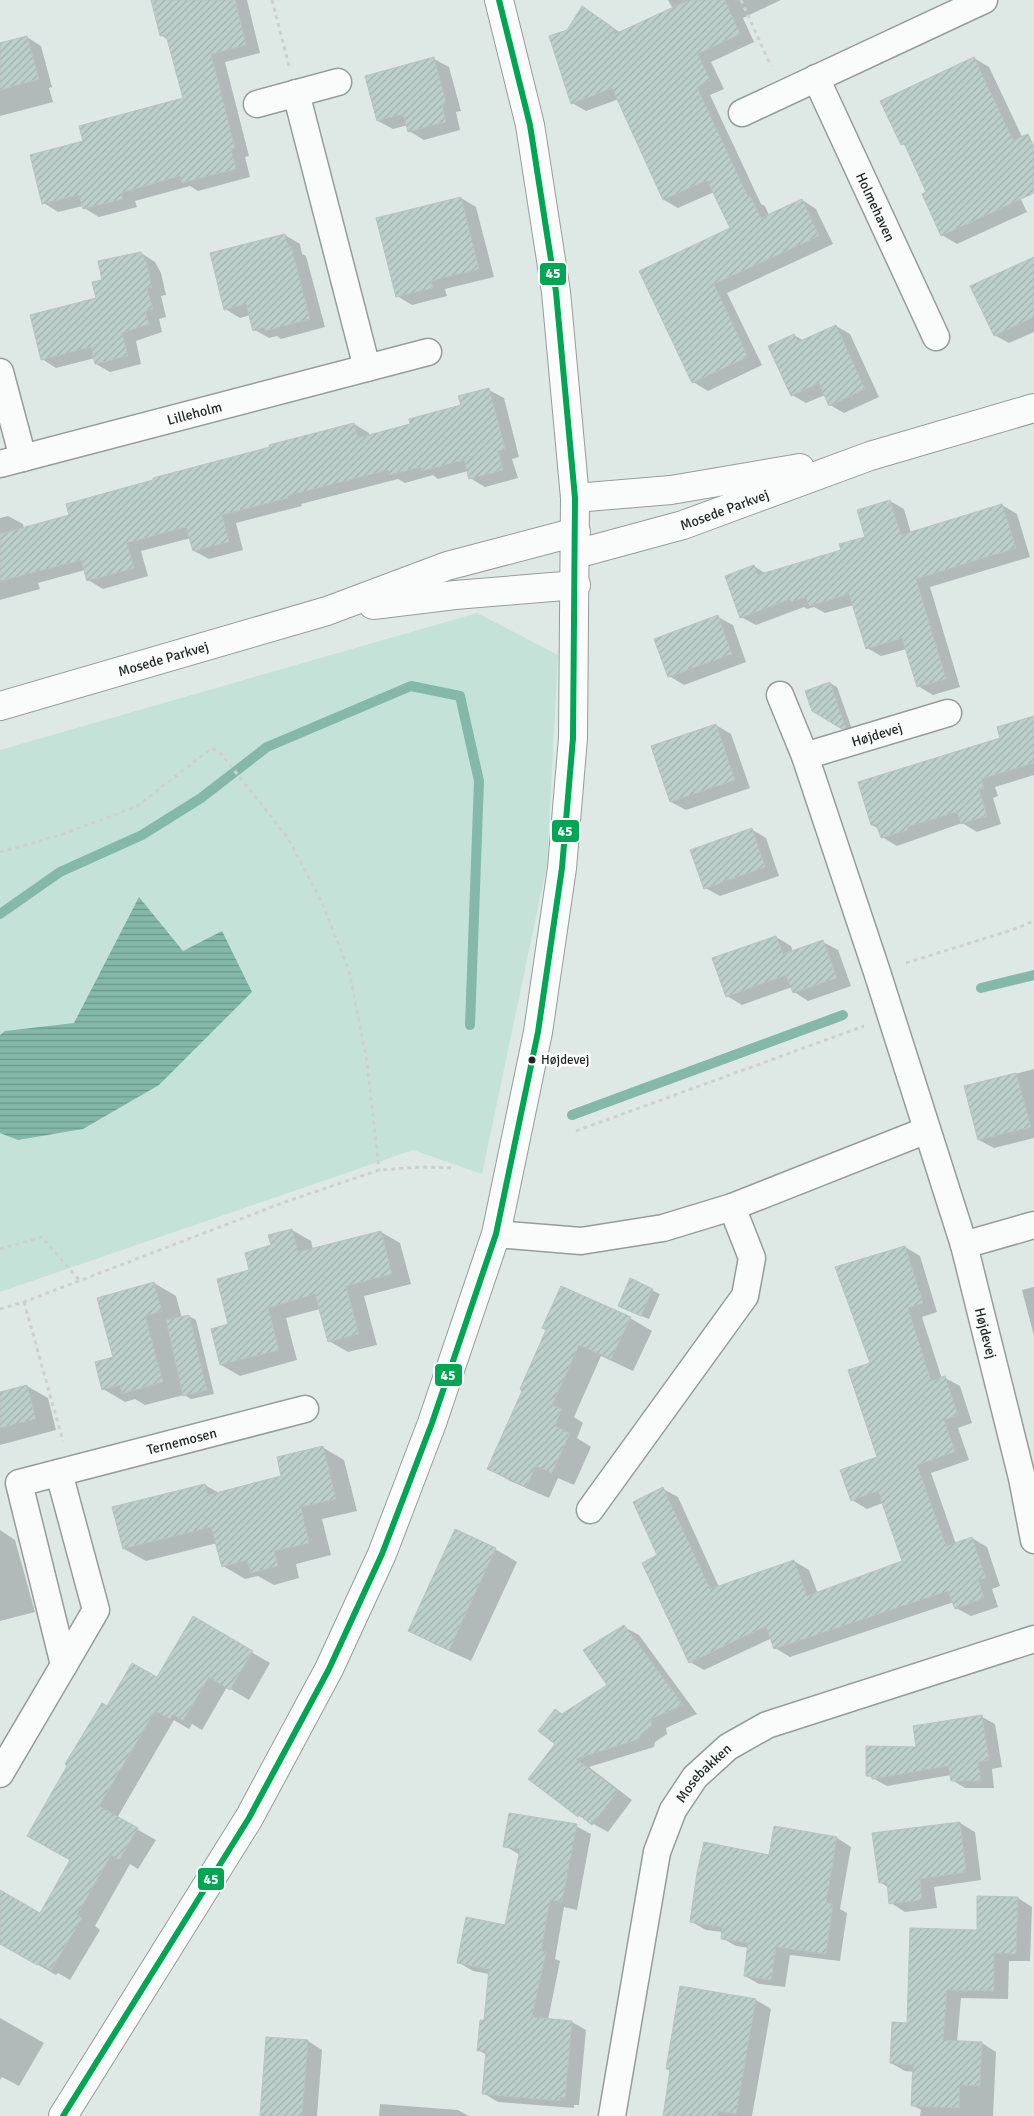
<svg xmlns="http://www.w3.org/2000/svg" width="1034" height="2116" font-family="Signika,sans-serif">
	<defs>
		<pattern id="water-rules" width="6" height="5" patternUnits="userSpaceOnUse" patternTransform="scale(1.25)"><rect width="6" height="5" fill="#84b9aa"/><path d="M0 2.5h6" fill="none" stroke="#6b968a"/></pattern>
		<pattern id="building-hatch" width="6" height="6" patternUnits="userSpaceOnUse" patternTransform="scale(1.25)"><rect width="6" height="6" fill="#bccfca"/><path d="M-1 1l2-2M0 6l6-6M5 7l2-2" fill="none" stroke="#a1b2ad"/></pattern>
	</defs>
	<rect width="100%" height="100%" fill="#dee9e6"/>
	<path fill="#c5e2d9" d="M477 613 558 655 547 865 482 1174 413 1150 0 1292V750Z"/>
	<path fill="url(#water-rules)" d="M139 897 183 951 222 931 252 992 159 1085 83 1129 18 1140 0 1133V1035L5 1031 74 1023Z"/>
	<path fill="#0003" d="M152 0H247L260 53 225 62 249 156 245 157 250 177 198 191 190 186 135 201 137 207 99 217 84 208 83 206 58 212 44 203 84 142 184 99 168 40 161 35Z
		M668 0H781L743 18 754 42 711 62 724 89 710 95 761 204 765 206 769 215 802 200 816 209 833 244 727 293 762 365 708 391 693 382 641 271 731 229 714 192 678 208 664 200 619 99 586 111 572 103 568 32 583 8 621 33 673 9Z
		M27 37 41 46 52 87 49 88 53 102 0 116V44Z
		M974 58 989 67 1034 162V168L1011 179 1027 212 957 244 942 235 928 192 907 147 902 144Z
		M434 59 449 67 461 111 456 112 460 130 424 140 409 131 408 125 393 129 378 121Z
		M461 198 476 207 494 277 445 289 447 296 412 305 397 296Z
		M285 235 300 244 302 254 306 256 325 327 281 339 277 336 269 338 255 330 251 315 240 318 225 309Z
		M141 253 155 262 161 273 166 295 161 296 166 317 159 319 162 332 136 341 141 364 110 372 96 364 95 358 56 368 42 359 98 299 103 281Z
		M1034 258V332L1009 343 994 335Z
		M836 326 850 334 879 397 844 413 830 405 825 395 806 403 792 395 794 335 804 341Z
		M489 390 504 398 519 457 512 459 518 478 485 487 470 478 468 471 438 479 433 475 405 483 398 479 301 504 302 506 236 523 243 550 209 559 194 551 191 538 141 551 148 576 103 589 88 580 85 570 38 583 40 589 0 600V518L8 516 23 524 24 529 70 516 354 424 369 433 370 436 412 425 463 406Z
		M890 501 904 509 911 533 1002 505 1017 514 1030 557 930 587 960 687 933 695 918 686 907 649 881 656 867 648 854 605 825 613 814 607 807 609 804 607 756 625 741 617 754 566 766 574 842 551 867 538Z
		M718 617 733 625 746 662 684 685 669 676Z
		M830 683 837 687 853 732H850L813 710Z
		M1034 718V775L995 787 998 796 993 798 1001 824 977 832 962 823 897 846 882 837 879 829 872 825Z
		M716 725 731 734 750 788 686 810 671 802Z
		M751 829 766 838 779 876 720 896 705 888Z
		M776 937 791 946 793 952 823 942 838 950 851 986 808 1001 794 992 792 987 742 1005 727 996Z
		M1034 1069V1138L994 1148 979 1140 966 1087Z
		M292 1230 311 1241 313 1250 381 1232 400 1243 411 1284 364 1296 377 1345 348 1352 329 1341 320 1309 286 1318 297 1360 240 1376 221 1365 230 1325 251 1271 272 1246Z
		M905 1247 920 1256 937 1312 922 1317 942 1379 945 1378 960 1386 972 1423 958 1428 969 1460 931 1473 956 1544 972 1538 987 1547 1000 1586 992 1589 998 1607 971 1616 956 1608 954 1602 790 1657 775 1648 772 1638 704 1670 690 1662 659 1556 663 1489 678 1497 719 1587 794 1561 809 1570 818 1594 904 1562 883 1503 867 1509 852 1500 878 1458 871 1364Z
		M630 1280 660 1294 649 1319 627 1310Z
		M154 1283 176 1296 182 1318 189 1316 196 1320 214 1394 191 1399 184 1395 145 1405 135 1399 125 1402 103 1389 114 1358Z
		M1034 1287V1336L1022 1290Z
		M630 1318 652 1331 633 1371 601 1356 574 1417 583 1423 577 1438 591 1447 574 1485 558 1478 549 1498 510 1481 488 1468 524 1390 548 1329Z
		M27 1386 48 1398 56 1430 0 1445V1393Z
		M322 1447 344 1460 357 1511 322 1519 331 1555 296 1564 299 1578 274 1585 258 1576 245 1579 223 1566 217 1543 146 1561 124 1549 205 1485 219 1493 283 1477Z
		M0 1530 15 1540 35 1612 0 1621Z
		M495 1549 517 1562 471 1661 432 1643 410 1631Z
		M193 1618 270 1663 249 1700 227 1687 202 1730 192 1724 189 1729 174 1720 117 1818 156 1840 138 1869 130 1864 95 1926 100 1930 70 1980 58 1973 56 1975 0 1943V1891L40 1914 72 1860 107 1708 157 1679Z
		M624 1627 639 1635 697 1714 666 1728 667 1734 655 1742 654 1747 589 1767 632 1800 608 1832 579 1816 530 1779 557 1744 563 1715 609 1686Z
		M982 1717 995 1724 1002 1767 992 1769 994 1788H965L952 1780 951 1775 887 1786 867 1775Z
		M960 1823 975 1832 981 1880 934 1887 937 1908 905 1912 891 1903 889 1888 880 1882Z
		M576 1826 591 1834 577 1910 564 1907 555 1959 560 1961 548 2020 572 2022 586 2030 579 2105H574V2108L498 2102 483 2093 487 2055 478 2050 485 2021 489 1974 473 1971 458 1962 506 1926 520 1855 505 1846Z
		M775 1827 837 1838 851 1847 840 1909 847 1913 840 1961 790 1955 785 1987 759 1984 745 1976 749 1948 736 1946 722 1938 723 1932 706 1930 692 1922 770 1857Z
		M1018 1898 1032 1907 1030 1961H1009L1008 1999 961 1998 957 2042 982 2043 996 2052 993 2116H920L921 2110 912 2105 914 2072 905 2071 891 2063 908 2024 978 1931Z
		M681 1988 756 2000 771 2009 752 2116H664Z
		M0 2018 44 2043 19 2086 2 2077 0 2080Z
		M308 2041 322 2050 317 2116H261Z
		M380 2104 458 2110 469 2116H379Z"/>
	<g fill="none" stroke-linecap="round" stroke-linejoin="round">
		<path stroke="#84b9aa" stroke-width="10" d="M0 914 60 872 142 835 201 798 267 747 411 686 460 696 479 781 470 1025
			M981 988 1034 975
			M572 1115 843 1015"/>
	</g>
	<path fill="url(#building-hatch)" stroke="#bac2c0" d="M151 0H235L246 45 211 54 235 148 231 149 236 169 182 183 180 176 121 193 123 199 83 209 79 195 42 204 30 155 83 141 79 126 183 98 166 35 160 36Z
		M689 0H725L740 34 698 54 710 80 697 87 748 197 750 196 761 218 802 199 819 236 714 284 748 357 692 383 639 271 730 228 707 180 663 200 612 88 571 104 549 36 567 30 582 6 612 27 615 34Z
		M27 36 39 79 0 90V43Z
		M434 57 446 102 442 104 446 122 408 132 403 114 377 121 365 76Z
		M974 57 1013 140 1028 134 1034 147V193L941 236 922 194 926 192 904 143 901 145 880 101Z
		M461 197 479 269 431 281 433 288 396 297 376 218Z
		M285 234 288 247 291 246 310 319 265 331V327L253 331 246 304 224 310 210 253Z
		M141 252 147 264 152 287 147 288 153 309 145 311 149 324 122 333 128 356 95 364 91 347 41 360 30 315 96 298 92 282 102 280 98 261Z
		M1034 257V317L994 336 970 286Z
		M836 325 865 389 829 406 819 383 791 396 768 346 794 334 798 342Z
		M489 388 505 449 498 451 503 470 469 479 464 460 422 471 421 467 389 475 388 470 287 496 288 498 222 515 229 542 193 551 186 527 127 543 134 568 87 581 81 560 0 581V534L69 515 66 504 153 480V478L270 447 269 445 354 423 358 438 410 424 409 419 461 405 458 396Z
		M890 500 901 535 1002 504 1016 548 916 579 946 679 917 687 902 638 866 649 849 594 809 606 806 597 791 602 790 599 740 618 725 576 754 565 758 575 841 550 839 544 865 537 857 510Z
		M718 615 732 654 668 677 654 639Z
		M830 682 846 728 842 729 812 711 805 691Z
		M1034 716V763L981 779 984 788 979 789 987 816 961 824 957 812 907 827 908 830 881 838 876 824 871 825 858 782 1000 738 997 727Z
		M716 724 735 780 670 802 651 746Z
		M752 828 765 867 704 889 690 850Z
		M776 936 783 954 823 940 837 978 793 993 786 975 726 997 712 958Z
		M1016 1073 1031 1127 978 1140 964 1086Z
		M292 1229 298 1252 381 1231 392 1274 346 1286 359 1334 328 1342 315 1294 268 1308 279 1350 220 1365 211 1329 228 1324 217 1279 249 1270 245 1253 271 1245 268 1235Z
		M905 1246 923 1303 908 1308 931 1381 945 1376 958 1415 944 1420 955 1452 917 1465 946 1546 972 1537 986 1578 978 1580 984 1598 955 1609 948 1591 774 1649 766 1626 689 1663 642 1563 657 1555 633 1502 663 1487 710 1589 794 1560 807 1596 902 1561 878 1491 851 1501 840 1470 877 1457 848 1370 870 1363 835 1267Z
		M630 1278 653 1289 641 1316 618 1306Z
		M154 1282 162 1311 145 1316 163 1382 122 1394 120 1385 102 1390 95 1362 113 1357 97 1298Z
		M561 1286 631 1317 611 1359 579 1345 552 1405 562 1409 555 1426 570 1433 552 1473 536 1466 526 1487 487 1469 522 1391 520 1389 546 1330 542 1328Z
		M189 1315 207 1390 183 1396 166 1320Z
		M27 1385 36 1419 0 1428V1392Z
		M323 1446 336 1499 301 1507 309 1543 274 1551 278 1566 251 1573 247 1560 222 1567 211 1527 123 1549 112 1507 205 1484 208 1495 281 1476 277 1457Z
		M455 1529 496 1548 449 1650 408 1631Z
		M193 1616 253 1651 230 1690 209 1677 183 1721 173 1714 170 1719 155 1711 99 1806 138 1828 119 1860 111 1855 77 1915 82 1918 51 1970 39 1963 37 1965 0 1944V1890L40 1913 70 1860 27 1836 67 1766 65 1764 102 1703 107 1706 132 1663 157 1677Z
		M624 1625 683 1705 651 1719 652 1725 641 1734 639 1739 576 1759 618 1791 592 1825 578 1814V1817L528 1779 555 1744 538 1731 555 1709 562 1714 607 1685 583 1650Z
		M982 1715 989 1760 978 1762 981 1781H951L948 1766 872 1779V1776H866V1746L916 1747 913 1726Z
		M509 1813 577 1824 562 1902 550 1900 541 1951 546 1952 532 2017 572 2021 565 2098 560 2097V2101L482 2094 486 2051H477L480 2020H484L489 1969 457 1963 466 1917 505 1925 520 1849 503 1847Z
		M960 1822 966 1872 920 1879 922 1900 889 1904 887 1882 879 1883 872 1833Z
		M774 1826 837 1837 826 1903 833 1904 826 1954 776 1947 771 1980 744 1976 748 1943 721 1939 722 1927 690 1922 697 1873 704 1842 769 1855Z
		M977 1896 1018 1897 1016 1954 994 1953V1991L947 1990 943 2040 982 2042 980 2086 960 2085 959 2108 911 2106 913 2065 890 2063 892 2022 907 2023 910 1928 977 1930Z
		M680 1986 756 1999 736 2114 718 2111 717 2116H663L670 2070 666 2069Z
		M266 2037 308 2040 302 2116H260Z"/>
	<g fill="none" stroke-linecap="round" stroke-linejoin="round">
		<defs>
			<g id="street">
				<path id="s1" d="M816 78 936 337"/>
				<path d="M296 93 367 368"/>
				<path d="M257 104 338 82"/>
				<path d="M742 113 984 0"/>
				<path d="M0 372 23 458"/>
				<path id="s2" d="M0 464 428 352"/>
				<path id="s3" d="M780 695 805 756 877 972 964 1245 1022 1478 1034 1540"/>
				<path id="s4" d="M805 756 948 713"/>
				<path d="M496 1234 581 1241 663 1228 732 1207 927 1130"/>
				<path d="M964 1245 1034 1225"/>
				<path d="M59 1473 96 1610 64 1665"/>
				<path d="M590 1510 745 1296 752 1258 732 1207"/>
				<path id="s5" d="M0 1774 64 1665 19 1483 305 1409"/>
				<path id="s6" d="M612 2116 657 1852 673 1810 695 1777 728 1747 767 1725 1034 1639"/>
			</g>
			<g id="secondary">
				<path d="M575 498 671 490 800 468"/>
				<path id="s7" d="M576 554 683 525 870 456 1034 408"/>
				<path d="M373 605 455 595 576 585"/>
				<path id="s8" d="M0 706 327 611 447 566 576 532"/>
				<path d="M63 2116 249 1818 329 1669 382 1554 432 1423 496 1234 538 1032 562 868 573 738 575 498 556 292 530 125 499 0"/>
			</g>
		</defs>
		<use href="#street" stroke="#959d9b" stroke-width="29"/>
		<use href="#secondary" stroke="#959d9b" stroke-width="30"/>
		<path stroke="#ced0d0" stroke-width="3" stroke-dasharray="4 4" stroke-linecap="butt" d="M272 0 289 66
			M741 0 771 66
			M0 852 57 836 136 807 212 748 222 755 288 838 323 905 349 971 367 1062 379 1170
			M906 963 1012 930 1034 921
			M576 1131 864 1026
			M0 1249 42 1237 80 1281
			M24 1302 63 1441
			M0 1309 24 1302 285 1202 379 1170 421 1167 453 1168"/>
		<use href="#street" stroke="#fafcfb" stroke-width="26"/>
		<use href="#secondary" stroke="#fafcfb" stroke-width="28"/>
		<defs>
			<path id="bus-1" d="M63 2116 249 1818 329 1669 382 1554 432 1423 496 1234 538 1032 562 868 573 738 575 498 556 292 530 125 499 0"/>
		</defs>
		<use href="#bus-1" stroke="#fff" stroke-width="10"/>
		<use href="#bus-1" stroke="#00a651" stroke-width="6"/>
	</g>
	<circle fill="#1f2725" stroke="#fff" stroke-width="2" cx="532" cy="1060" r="4.5"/>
	<g text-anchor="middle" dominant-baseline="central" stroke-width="5" stroke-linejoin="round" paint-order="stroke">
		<g font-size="13" fill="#1f2725" stroke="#fff" text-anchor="start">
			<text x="541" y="1060">Højdevej</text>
		</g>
		<g font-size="14" fill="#1f2725" stroke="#fff">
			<text stroke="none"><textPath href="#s1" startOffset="142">Holmehaven</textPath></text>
			<text stroke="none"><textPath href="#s2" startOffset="201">Lilleholm</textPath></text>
			<text stroke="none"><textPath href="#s7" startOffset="155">Mosede Parkvej</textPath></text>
			<text stroke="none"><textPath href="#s8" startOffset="170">Mosede Parkvej</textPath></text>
			<text stroke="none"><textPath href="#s4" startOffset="75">Højdevej</textPath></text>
			<text stroke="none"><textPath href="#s3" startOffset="671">Højdevej</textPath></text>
			<text stroke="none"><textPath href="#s5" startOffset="482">Ternemosen</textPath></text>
			<text stroke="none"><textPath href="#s6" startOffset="361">Mosebakken</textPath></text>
		</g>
	</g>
	<g stroke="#fff" stroke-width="2">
		<rect x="539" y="262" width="28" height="24" rx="5" fill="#00a651"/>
		<rect x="551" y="819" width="29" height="24" rx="5" fill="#00a651"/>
		<rect x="434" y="1363" width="29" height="24" rx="5" fill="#00a651"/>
		<rect x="197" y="1867" width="28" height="24" rx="5" fill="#00a651"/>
	</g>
	<g font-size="14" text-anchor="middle" font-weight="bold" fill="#fff">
		<text x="553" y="278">45</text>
		<text x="565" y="836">45</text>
		<text x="448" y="1380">45</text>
		<text x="211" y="1884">45</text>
	</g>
</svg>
